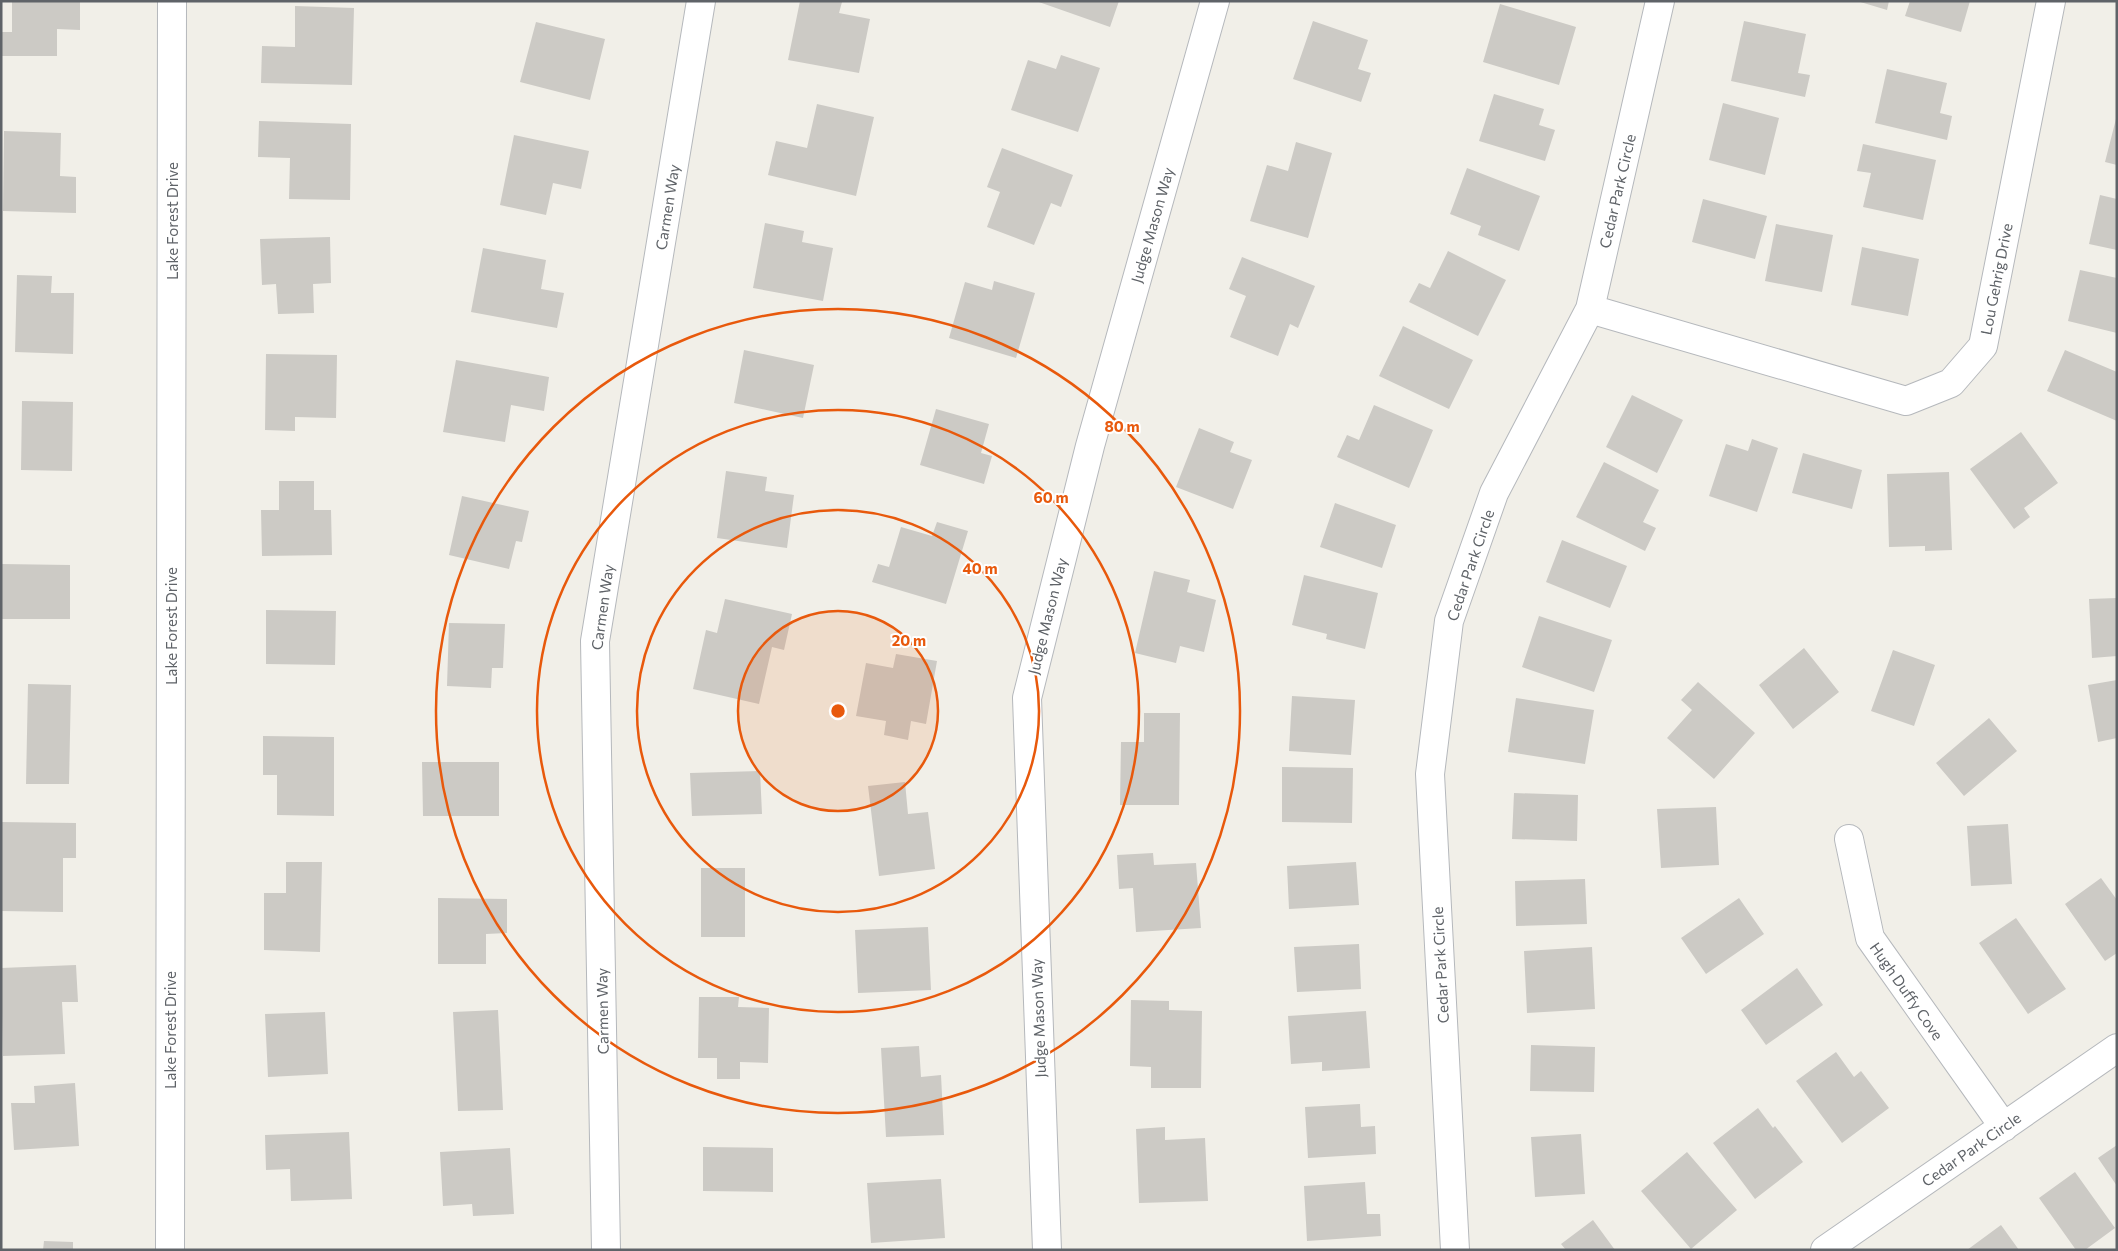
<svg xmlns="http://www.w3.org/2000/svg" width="2118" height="1251" font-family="Commissioner,sans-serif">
	<rect width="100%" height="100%" fill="#f1efe8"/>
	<path fill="#cccac5" d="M12 1H80V30L57 29V56H1V32H12Z
		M800 1 842 2 839 13 870 19 859 73 788 60Z
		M1036 1H1119L1110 27Z
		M1857 1H1889L1887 10Z
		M1910 1H1970L1961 32 1905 16Z
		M1500 4 1576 27 1559 85 1483 62Z
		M295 6 354 8 352 85 261 83 262 46 295 47Z
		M1313 21 1368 40 1358 69 1371 73 1361 102 1293 79Z
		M1744 21 1806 34 1798 73 1810 75 1805 97 1731 81Z
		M536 22 605 39 590 100 520 82Z
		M1061 55 1100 68 1078 132 1011 110 1028 60 1056 69Z
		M1887 69 1947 83 1940 113 1952 116 1947 140 1875 123Z
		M1494 94 1544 109 1539 125 1555 130 1545 161 1479 141Z
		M1723 103 1779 118 1765 175 1709 160Z
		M817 104 874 117 856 196 768 175 776 141 807 148Z
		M2117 115V165L2105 162Z
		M259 121 351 124 350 200 289 199 290 158 258 157Z
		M4 131 61 133 60 176 76 177V213L3 211Z
		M514 135 589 151 581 189 553 183 546 215 500 205Z
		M1296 142 1332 153 1308 238 1250 221 1267 165 1288 171Z
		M1863 144 1936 160 1923 220 1863 207 1871 173 1857 171Z
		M1002 148 1073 175 1061 207 1051 203 1034 245 987 227 1000 192 987 187Z
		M1467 168 1540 196 1519 251 1478 235 1481 226 1450 214Z
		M2100 195 2117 199V250L2089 244Z
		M1703 199 1767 216 1755 259 1692 242Z
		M765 223 804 231 802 242 833 248 823 301 753 288Z
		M1776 224 1833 235 1822 292 1765 281Z
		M330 237 331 283 313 284 314 313 278 314 276 284 262 285 260 239Z
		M1862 247 1919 259 1908 316 1851 305Z
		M483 248 546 260 541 289 564 293 557 328 471 312Z
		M1448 251 1506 280 1478 336 1409 302 1419 283 1430 288Z
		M1242 257 1315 286 1298 328 1290 324 1278 356 1230 337 1246 296 1229 289Z
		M2080 270 2117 278V333L2068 321Z
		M17 275 52 276 51 293H74L73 354 15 352Z
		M994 281 1035 293 1016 358 949 338 965 282 992 290Z
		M1403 326 1473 360 1449 409 1379 376Z
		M744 350 814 365 803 418 734 403Z
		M2065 350 2117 372V421L2047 391Z
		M266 354 337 355 336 418 295 417V431L265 430Z
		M456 360 549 377 544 411 511 405 505 442 443 432Z
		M1632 395 1683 420 1657 473 1606 447Z
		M22 401 73 402 72 471 21 470Z
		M1374 405 1433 430 1409 488 1337 457 1347 435 1359 440Z
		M936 409 989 424 981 453 992 456 984 484 920 465Z
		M1199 428 1234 442 1230 452 1252 460 1233 509 1176 487Z
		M2021 432 2058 483 2024 508 2030 517 2014 529 1970 469Z
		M1752 439 1778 448 1757 512 1709 496 1726 444 1748 451Z
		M1803 453 1862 470 1852 509 1792 493Z
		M1604 462 1659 490 1643 522 1656 528 1645 551 1576 517Z
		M726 471 767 477 765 491 794 495 787 548 717 538Z
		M1949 472 1952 550 1925 551V546L1889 547 1887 474Z
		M279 481H314V510H331L332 555 262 556 261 510H279Z
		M462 496 529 511 522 542 516 541 509 569 449 555Z
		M1335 503 1396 525 1382 568 1320 547Z
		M937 522 968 531 946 604 872 582 878 564 889 567 901 527 932 536Z
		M1562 540 1627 566 1610 608 1546 582Z
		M1 564 70 565V619H1Z
		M1154 571 1190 580 1187 592 1216 600 1204 652 1180 646 1176 663 1135 653Z
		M1304 575 1378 593 1365 649 1326 639 1327 634 1292 625Z
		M2117 598V656L2092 658 2089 599Z
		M725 599 792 614 784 650 772 647 759 704 693 689 706 630 717 633Z
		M266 610 336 611 335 665 266 664Z
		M1539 616 1612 640 1594 692 1522 667Z
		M449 623 505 624 503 668H492L491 688 447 686Z
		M1804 648 1839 692 1793 729 1759 685Z
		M1893 650 1935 665 1914 726 1871 711Z
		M896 654 937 661 926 724 911 721 908 740 884 735 886 721 856 716 866 663 893 668Z
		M2117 680V738L2098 742 2088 685Z
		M1698 682 1755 733 1714 779 1667 738 1692 710 1681 700Z
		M28 684 71 685 69 784H26Z
		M1292 696 1355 700 1351 755 1289 751Z
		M1516 698 1594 710 1585 764 1508 752Z
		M1144 713H1180L1179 805H1120L1121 742H1144Z
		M1989 718 2017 751 1964 796 1936 763Z
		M263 736 334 737V816L277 815V775H263Z
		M422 762H499V816H423Z
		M1282 767 1353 768 1352 823 1282 822Z
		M760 771 762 814 692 816 690 773Z
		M905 782 908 814 928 812 935 869 879 876 868 786Z
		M1514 793 1578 795 1577 841 1512 839Z
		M1716 807 1719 865 1661 868 1657 809Z
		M1 822 76 823V858H63V912L1 911Z
		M2008 824 2012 884 1971 886 1967 826Z
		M1153 853 1154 865 1196 863 1201 928 1136 932 1133 888 1119 889 1117 855Z
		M286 862H322L320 952 264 950V893H286Z
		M1356 862 1359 905 1289 909 1287 866Z
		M701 868H745V937H701Z
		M2101 878 2117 900V953L2105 961 2065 904Z
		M1585 879 1587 924 1516 926 1515 881Z
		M438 898 507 899V933L486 934V964H438Z
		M1739 898 1764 934 1706 974 1681 938Z
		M2016 918 2066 989 2028 1014 1979 943Z
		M928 927 931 990 858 993 855 930Z
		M1359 944 1361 989 1297 992 1294 947Z
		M1592 947 1595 1009 1527 1013 1524 951Z
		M76 965 78 1002H62L65 1054 3 1056 1 968Z
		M1797 968 1823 1005 1766 1045 1741 1010Z
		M699 997H739L738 1007 769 1008 768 1063 740 1062V1079H717V1058H698Z
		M1131 1000 1169 1001V1010L1202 1011 1201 1088H1151V1067L1130 1066Z
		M498 1010 503 1110 458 1111 453 1012Z
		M1366 1011 1370 1068 1322 1071V1062L1291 1064 1288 1016Z
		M325 1012 328 1074 268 1077 265 1014Z
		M1531 1045 1595 1047 1594 1092 1530 1091Z
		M919 1046 921 1077 941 1075 944 1135 886 1137 881 1048Z
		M1836 1052 1854 1077 1861 1071 1889 1108 1842 1143 1796 1081Z
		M75 1083 79 1146 14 1150 11 1103H35L34 1086Z
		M1360 1104 1361 1127 1375 1126 1376 1154 1308 1158 1305 1107Z
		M1758 1108 1773 1128 1775 1126 1803 1162 1755 1199 1713 1143Z
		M1165 1127V1140L1205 1138 1208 1201 1139 1203 1136 1129Z
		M349 1132 352 1199 291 1201 290 1169 266 1170 265 1135Z
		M1581 1134 1585 1194 1535 1197 1531 1137Z
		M2117 1145V1186L2098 1158Z
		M703 1147 773 1148V1192L703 1191Z
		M510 1148 514 1214 473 1216 472 1204 443 1206 440 1152Z
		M1687 1152 1737 1210 1691 1249 1641 1191Z
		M2075 1172 2115 1228 2085 1250H2076L2039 1198Z
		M941 1179 945 1238 871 1243 867 1183Z
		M1365 1182 1367 1214H1380L1381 1236 1307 1241 1304 1186Z
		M1593 1220 1615 1250H1566L1561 1244Z
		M2001 1225 2019 1250H1967Z
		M44 1241 73 1242V1250H43Z"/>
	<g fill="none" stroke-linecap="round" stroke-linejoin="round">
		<defs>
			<path id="minor" d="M1590 309 1906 401 1951 383 1983 346 2051 1
				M1849 839 1870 938 2004 1127
				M170 1250 172 1
				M606 1250 595 641 701 1
				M1047 1250 1027 698 1090 446 1215 1
				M1455 1250 1430 774 1449 621 1494 493 1590 309 1660 1
				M1825 1250 2117 1048"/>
		</defs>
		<use href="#minor" stroke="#b5b8bc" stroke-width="30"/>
		<use href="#minor" stroke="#fff" stroke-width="28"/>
	</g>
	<circle cx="838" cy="711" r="100" fill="#e8590c" fill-opacity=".12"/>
	<g fill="none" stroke="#e8590c" stroke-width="2.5">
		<circle cx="838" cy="711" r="100"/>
		<circle cx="838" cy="711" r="201"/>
		<circle cx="838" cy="711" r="301"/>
		<circle cx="838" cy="711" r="402"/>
	</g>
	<g text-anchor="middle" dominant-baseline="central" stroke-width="4" stroke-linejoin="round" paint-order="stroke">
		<g font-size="15" fill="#5f6368" stroke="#fff">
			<text transform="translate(1617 191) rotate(-77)">Cedar Park Circle</text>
			<text transform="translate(667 207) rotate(-81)">Carmen Way</text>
			<text transform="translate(172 221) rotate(-90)">Lake Forest Drive</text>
			<text transform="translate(1152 225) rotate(-74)">Judge Mason Way</text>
			<text transform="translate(1996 279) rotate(-79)">Lou Gehrig Drive</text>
			<text transform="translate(1470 565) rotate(-71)">Cedar Park Circle</text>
			<text transform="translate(602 607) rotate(-82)">Carmen Way</text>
			<text transform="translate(1047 616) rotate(-76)">Judge Mason Way</text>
			<text transform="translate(171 626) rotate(-90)">Lake Forest Drive</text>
			<text transform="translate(1440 965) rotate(-93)">Cedar Park Circle</text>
			<text transform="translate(1907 991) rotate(55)">Hugh Duffy Cove</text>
			<text transform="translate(602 1011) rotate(-91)">Carmen Way</text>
			<text transform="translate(1038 1018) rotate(-92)">Judge Mason Way</text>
			<text transform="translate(170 1030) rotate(-90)">Lake Forest Drive</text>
			<text transform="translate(1971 1149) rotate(-35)">Cedar Park Circle</text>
		</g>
	</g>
	<circle cx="838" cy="711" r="8" fill="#e8590c" stroke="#fff" stroke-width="2.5"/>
	<g font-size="15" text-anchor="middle" font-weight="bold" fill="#e8590c" stroke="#fff" stroke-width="4" stroke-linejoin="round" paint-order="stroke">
		<text x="1122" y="432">80 m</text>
		<text x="1051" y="503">60 m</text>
		<text x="980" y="574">40 m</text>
		<text x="909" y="646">20 m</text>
	</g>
	<rect width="2118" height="1251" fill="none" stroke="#5f6368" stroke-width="5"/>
</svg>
